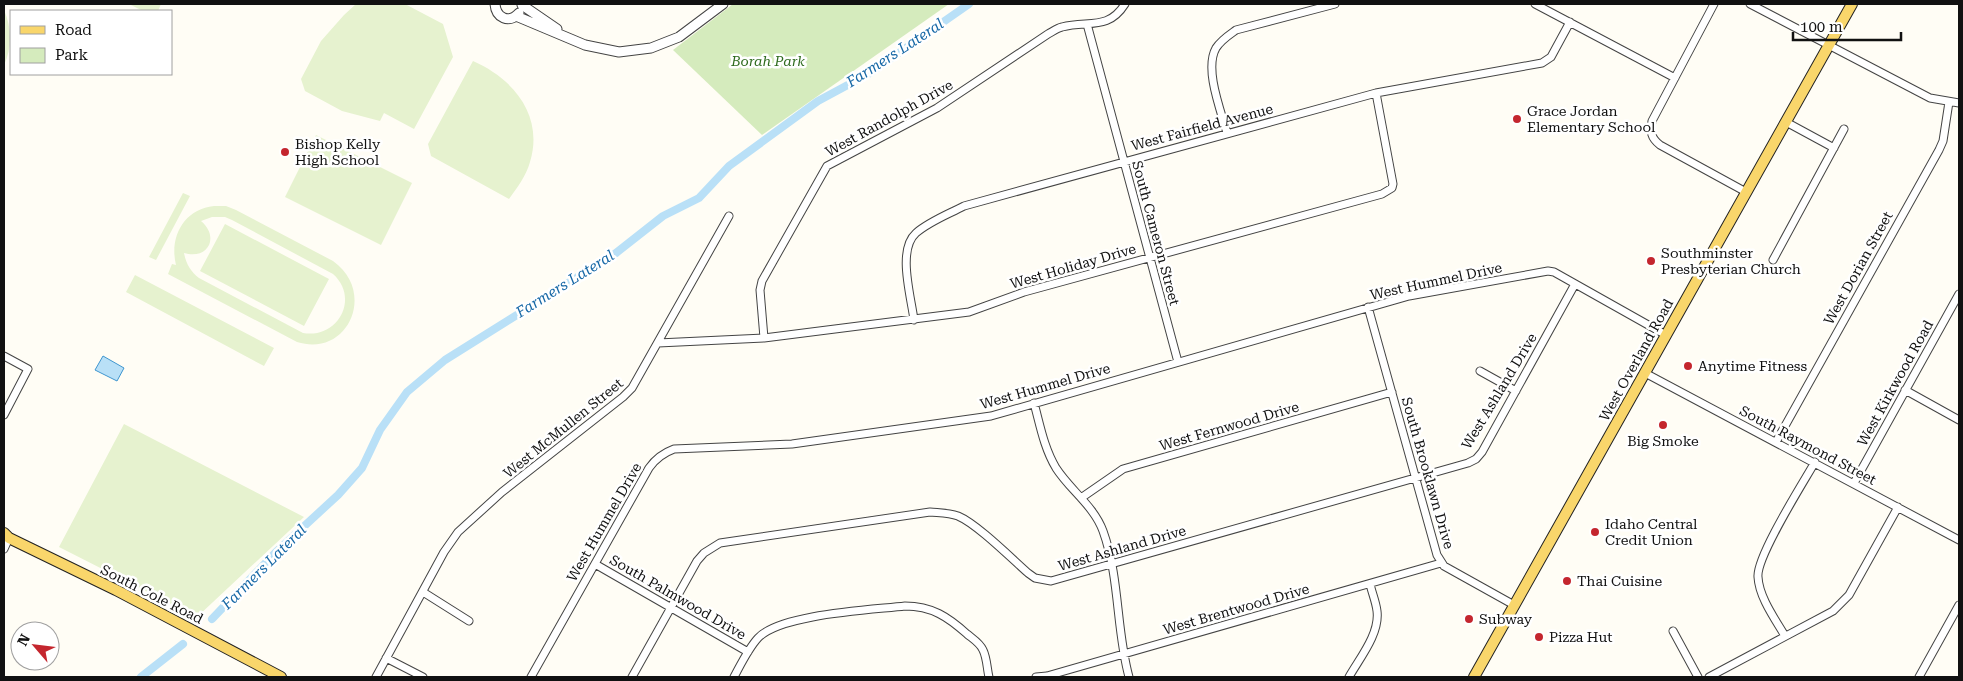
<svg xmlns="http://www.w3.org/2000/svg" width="1963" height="681" font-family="'Roboto Serif',serif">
	<rect width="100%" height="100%" fill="#fffdf5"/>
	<path fill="#d5ebbd" d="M733 4H949L762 135 673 50Z"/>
	<path fill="#e6f2cf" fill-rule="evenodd" d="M129 4H161L158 11H143Z
		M356 4H405L443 24 453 57 414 129 384 113 380 121 342 111 305 91 301 79 321 41 344 15Z
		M4 10C12 28 12 48 4 65Z
		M473 61C514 79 544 116 530 162 526 176 517 188 509 199L431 156 428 144Z
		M316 135 412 183 381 245 285 197Z
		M183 193 190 196 156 260 149 257Z
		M214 206H226L236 210 333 261C377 292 348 358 297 342L168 274 172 264 176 265C169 237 184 209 214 206ZM212 217H225L232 220 333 274C360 298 338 339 303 333L199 278C191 272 186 264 184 253 208 260 220 237 201 221Z
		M225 224 329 279 304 326 200 271Z
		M135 275 274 348 264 366 126 292Z
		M124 424 304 517 197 617 59 547Z"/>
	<path fill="#b9e0f7" stroke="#3f96cf" d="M103 356 124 368 117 381 95 370Z"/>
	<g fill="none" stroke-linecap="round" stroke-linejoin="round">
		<path stroke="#b9e0f7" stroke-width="8" d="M212 619 275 553 338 495 362 468 380 430 407 392 445 360 616 253 663 216 699 198 729 166 818 101 870 73 969 4
			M141 677 183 644"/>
		<defs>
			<path id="minor" d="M1535 4 1675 78
				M1714 4 1652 121C1650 132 1651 138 1660 145L1746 192
				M1750 4 1930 98 1959 103
				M1087 24 1178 362
				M1786 122 1834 148
				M1227 133C1221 111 1204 69 1216 48 1221 40 1229 35 1236 30L1335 4
				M1773 260 1844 129
				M1368 307 1437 555 1444 566 1514 605
				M914 320C911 296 897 250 916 233 930 221 949 214 964 206L1376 93 1542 63 1551 57 1570 22
				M764 338 760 290 762 281 827 166 937 108 1048 34C1052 32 1057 28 1062 27 1088 20 1108 31 1125 4
				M658 343 764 338 969 312 1024 292 1382 194 1392 188 1393 184 1376 93
				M4 356 28 369 4 415
				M1480 371 1516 391
				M1645 373 1959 540
				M1905 390 1959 420
				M1034 403C1040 425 1044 448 1056 468 1070 490 1094 506 1103 531 1120 578 1116 630 1129 677
				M1776 442 1939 150 1943 141 1949 102
				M1854 483 1959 294
				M1081 498 1123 469 1392 392
				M4 549 9 538
				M595 564 748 652
				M423 592 469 621
				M1673 631 1698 677
				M1785 636C1775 619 1759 597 1758 577 1756 557 1803 483 1815 462
				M386 658 423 677
				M376 677 444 552 458 532 502 492 623 397 632 388 729 216
				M531 677 649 468C656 458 663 453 674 449L792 444 991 416 1409 296 1548 271 1554 272 1666 335
				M632 677 697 561 704 553 720 543 930 512C940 513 949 513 958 516 977 524 1011 558 1028 573L1035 578 1051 581 1468 463 1476 459 1482 452 1575 284
				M734 677C741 664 748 649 758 638 780 614 871 610 905 606 932 606 948 617 967 634 973 639 980 643 983 650 987 658 987 669 989 677
				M1036 677 1047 676 1441 563
				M1349 677C1359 659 1380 634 1377 611 1376 602 1372 593 1370 584
				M1709 677 1833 611 1849 595 1898 507
				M1919 677 1959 605"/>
			<path id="tertiary" d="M495 4C496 18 509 24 519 13
				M522 5 557 29
				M516 16 585 45 619 52 651 48 679 37 723 4"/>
			<path id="primary" d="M4 533 9 538 116 590 281 677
				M1474 677 1852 4"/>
		</defs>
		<use href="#minor" stroke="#444" stroke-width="9"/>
		<use href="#tertiary" stroke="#444" stroke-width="11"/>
		<use href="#primary" stroke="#222" stroke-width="12"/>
		<use href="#minor" stroke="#fff" stroke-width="7"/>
		<use href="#tertiary" stroke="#fff" stroke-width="9"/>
		<use href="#primary" stroke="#f9d66b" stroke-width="10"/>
	</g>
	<g fill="#c4262e" stroke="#fff" stroke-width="2">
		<circle cx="1517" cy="119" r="5"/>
		<circle cx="285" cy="152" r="5"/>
		<circle cx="1651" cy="261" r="5"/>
		<circle cx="1688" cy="366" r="5"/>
		<circle cx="1663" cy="425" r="5"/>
		<circle cx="1595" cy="532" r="5"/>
		<circle cx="1567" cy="581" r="5"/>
		<circle cx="1469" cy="619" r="5"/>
		<circle cx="1539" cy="637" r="5"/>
	</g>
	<g text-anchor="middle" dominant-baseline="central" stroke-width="5" stroke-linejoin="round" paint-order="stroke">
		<g font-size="14" font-style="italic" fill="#2f6b1f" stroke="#fff">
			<text x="768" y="61">Borah Park</text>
		</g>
		<g font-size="14" fill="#111" stroke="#fff" text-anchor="start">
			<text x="1527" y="111">Grace Jordan<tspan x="1527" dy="16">Elementary School</tspan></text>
			<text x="295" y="144">Bishop Kelly<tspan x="295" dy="16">High School</tspan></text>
			<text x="1661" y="253">Southminster<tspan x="1661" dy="16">Presbyterian Church</tspan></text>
			<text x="1698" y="366">Anytime Fitness</text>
			<text x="1663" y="441" text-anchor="middle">Big Smoke</text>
			<text x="1605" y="524">Idaho Central<tspan x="1605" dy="16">Credit Union</tspan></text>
			<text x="1577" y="581">Thai Cuisine</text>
			<text x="1479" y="619">Subway</text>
			<text x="1549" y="637">Pizza Hut</text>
		</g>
		<g font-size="14" fill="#111" stroke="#fff">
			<text transform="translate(889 118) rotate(-29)">West Randolph Drive</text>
			<text transform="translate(1202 127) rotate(-15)">West Fairfield Avenue</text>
			<text transform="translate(1156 233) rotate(75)">South Cameron Street</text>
			<text transform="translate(1073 266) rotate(-16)">West Holiday Drive</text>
			<text transform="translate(1858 268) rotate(-61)">West Dorian Street</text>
			<text transform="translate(1436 281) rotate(-12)">West Hummel Drive</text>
			<text transform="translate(1636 360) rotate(-61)">West Overland Road</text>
			<text transform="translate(1895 383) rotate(-61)">West Kirkwood Road</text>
			<text transform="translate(1045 386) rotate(-16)">West Hummel Drive</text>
			<text transform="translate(1499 391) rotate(-59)">West Ashland Drive</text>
			<text transform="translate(1229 426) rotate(-16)">West Fernwood Drive</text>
			<text transform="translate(563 428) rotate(-39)">West McMullen Street</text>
			<text transform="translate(1808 445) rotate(28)">South Raymond Street</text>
			<text transform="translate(1428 473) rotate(74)">South Brooklawn Drive</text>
			<text transform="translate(604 522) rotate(-60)">West Hummel Drive</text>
			<text transform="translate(1122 548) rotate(-16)">West Ashland Drive</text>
			<text transform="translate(152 594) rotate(27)">South Cole Road</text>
			<text transform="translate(678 597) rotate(30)">South Palmwood Drive</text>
			<text transform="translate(1236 609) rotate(-16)">West Brentwood Drive</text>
		</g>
		<g font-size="15" font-style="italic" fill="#1768a6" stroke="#fff">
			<text transform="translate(895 53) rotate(-33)">Farmers Lateral</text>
			<text transform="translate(565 284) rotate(-32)">Farmers Lateral</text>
			<text transform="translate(264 567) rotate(-45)">Farmers Lateral</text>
		</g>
	</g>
	<rect width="1963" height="681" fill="none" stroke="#111111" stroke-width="10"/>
	<rect x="10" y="10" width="162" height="65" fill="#ffffff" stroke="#a0a0a0"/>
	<rect x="20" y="26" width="25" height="8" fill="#f9d66b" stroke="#a0a0a0"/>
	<text x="55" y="35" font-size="15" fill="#111111">Road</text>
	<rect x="20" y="48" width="25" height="15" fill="#d5ebbd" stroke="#a0a0a0"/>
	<text x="55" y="60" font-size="15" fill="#111111">Park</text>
	<g transform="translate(35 646) rotate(298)"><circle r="24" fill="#ffffff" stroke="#a0a0a0"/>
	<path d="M0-4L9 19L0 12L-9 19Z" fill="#c4262e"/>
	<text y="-8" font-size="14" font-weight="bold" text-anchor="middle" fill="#111111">N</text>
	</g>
	<path d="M1793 32v8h108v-8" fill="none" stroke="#111111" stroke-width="2.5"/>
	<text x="1800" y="32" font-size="15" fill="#111111" stroke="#ffffff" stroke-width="4" paint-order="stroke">100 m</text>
</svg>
